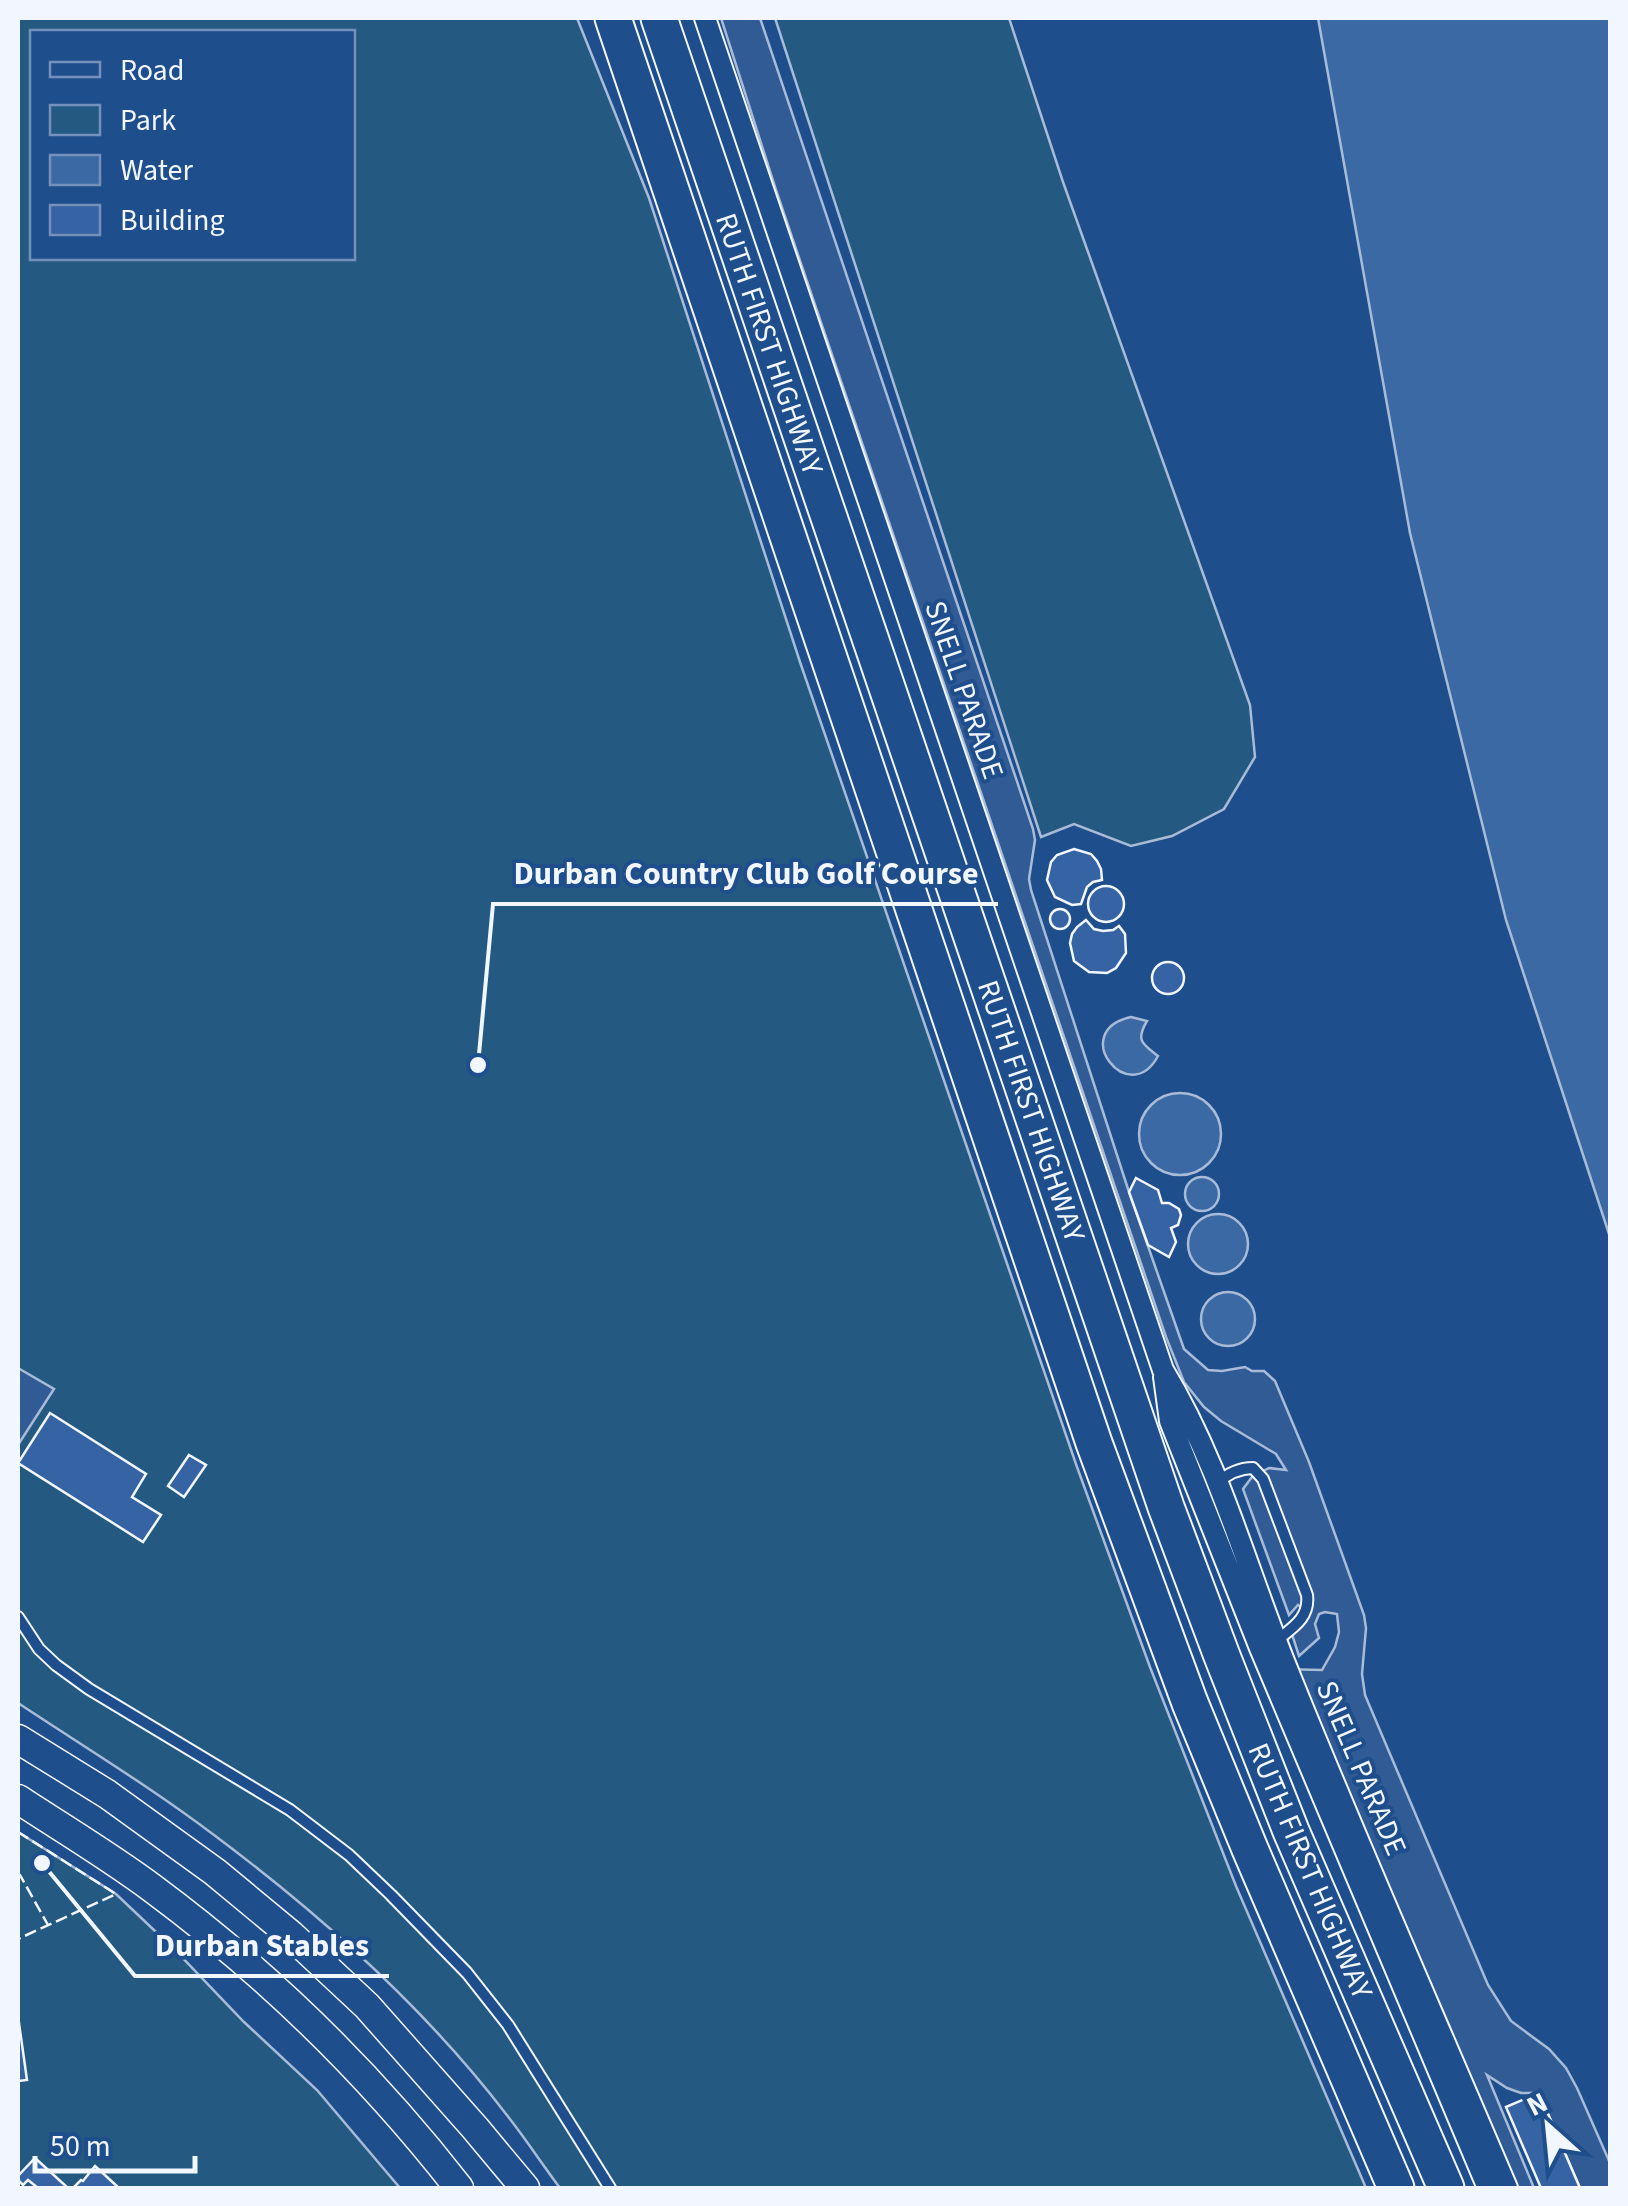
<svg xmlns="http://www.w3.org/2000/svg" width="1628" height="2206" font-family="'Source Sans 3',sans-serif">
	<rect width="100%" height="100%" fill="#1f4e8c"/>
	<path fill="#245a82" stroke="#a8bbd7" stroke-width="2.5" fill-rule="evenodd" d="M18 18H577L649 198 800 662 1077 1467 1150 1667 1236 1886 1366 2188H560C542 2164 525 2138 506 2114 425 2008 321 1915 214 1835 152 1788 83 1746 18 1703ZM32 32H352V258H32Z
		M775 18H1009L1063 182 1250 705 1255 757 1224 809 1172 836 1131 846 1074 824 1041 837Z
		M18 1832 116 1894 174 1949 244 2022 317 2090 400 2188H18Z"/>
	<path fill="#305b95" stroke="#a8bbd7" stroke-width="2.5" d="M721 18H760L1033 829 1035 840 1029 879 1031 890 1128 1189 1184 1349 1208 1370 1222 1371 1245 1367 1252 1371H1264L1275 1381 1309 1462 1364 1615 1366 1628 1362 1674 1365 1695 1488 1985 1511 2021 1549 2049 1566 2068 1577 2088 1610 2163V2188H1580L1539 2093H1521L1507 2088 1487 2075 1534 2188H1500L1281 1669 1322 1670 1335 1647 1339 1632 1337 1614 1325 1612 1319 1614 1315 1624 1319 1638 1299 1656 1290 1628 1304 1609 1298 1605 1289 1615 1243 1489 1252 1477 1269 1468 1286 1470 1276 1454 1221 1421 1204 1407 1184 1382 1166 1337 776 190Z
		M18 1368 54 1389 18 1445Z"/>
	<path fill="#3b69a3" stroke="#a8bbd7" stroke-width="2.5" d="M1318 18H1610V1237L1506 920 1410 533Z
		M1131 1017 1147 1021C1135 1041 1143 1044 1158 1056 1129 1110 1067 1031 1131 1017Z
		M1139 1134a41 41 0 1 1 82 0a41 41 0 1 1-82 0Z
		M1185 1194a17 17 0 1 1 34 0a17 17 0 1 1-34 0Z
		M1188 1244a30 30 0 1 1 60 0a30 30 0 1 1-60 0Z
		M1201 1319a27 27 0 1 1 54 0a27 27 0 1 1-54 0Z"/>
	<path fill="#3563a3" stroke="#f2f6ff" stroke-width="2.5" d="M1074 849 1091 854 1097 861 1101 869 1102 880 1093 882 1087 887 1081 904 1072 905 1055 897 1047 880 1051 862 1057 855Z
		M1088 904a18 18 0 1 1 36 0a18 18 0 1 1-36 0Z
		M1050 919a10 10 0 1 1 20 0a10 10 0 1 1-20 0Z
		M1086 920 1094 929 1103 931 1113 930 1119 926 1125 934 1126 953 1116 968 1107 973 1089 972 1074 961 1070 943 1072 934 1077 927Z
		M1152 978a16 16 0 1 1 32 0a16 16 0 1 1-32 0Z
		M1136 1178 1158 1190 1162 1203H1169L1179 1209 1181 1215 1178 1225 1171 1228 1176 1242 1169 1257 1148 1245 1129 1192Z
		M50 1413 146 1474 132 1497 161 1515 143 1542 18 1463Z
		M189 1455 206 1465 184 1497 168 1486Z
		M18 2016 27 2080 18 2081Z
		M1539 2093 1580 2188H1541L1506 2107Z
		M35 2158 68 2188H38L28 2180 23 2185 18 2180V2176Z
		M95 2166 119 2188H73L81 2180 83 2181Z"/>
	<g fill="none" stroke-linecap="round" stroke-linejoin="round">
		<defs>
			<path id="service" d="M1216 1484C1227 1474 1238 1468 1253 1468L1263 1479 1307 1595C1310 1618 1292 1628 1276 1641
				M18 1617 39 1649 56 1665 89 1689 290 1810 349 1855 391 1895 467 1973 508 2025 610 2188"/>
			<path id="minor" d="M705 18 1163 1370C1220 1464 1247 1571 1288 1671 1358 1845 1434 2016 1507 2188
				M1164 1377 1170 1421 1260 1648 1488 2188"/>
			<path id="secondary" d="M18 1739 107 1794 215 1872 291 1935 367 2006 475 2128 525 2188
				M18 1799C62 1828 109 1856 152 1888 268 1974 371 2075 459 2188"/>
			<path id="motorway" d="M613 18 1094 1443 1190 1703 1250 1849 1396 2188
				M659 18 1166 1507 1222 1656 1291 1831 1446 2188"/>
		</defs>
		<use href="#service" stroke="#f2f6ff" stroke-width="14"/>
		<use href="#minor" stroke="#f2f6ff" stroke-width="24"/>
		<use href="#secondary" stroke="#f2f6ff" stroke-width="31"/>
		<use href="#motorway" stroke="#f2f6ff" stroke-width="39"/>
		<use href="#service" stroke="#1f4e8c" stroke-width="10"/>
		<use href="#minor" stroke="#1f4e8c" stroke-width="20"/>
		<use href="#secondary" stroke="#1f4e8c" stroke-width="28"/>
		<use href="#motorway" stroke="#1f4e8c" stroke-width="35"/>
		<path stroke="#f2f6ff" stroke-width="2.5" stroke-dasharray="12 5" stroke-linecap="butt" d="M18 1832 116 1894 18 1939
			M18 1878 20 1875 48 1925"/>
	</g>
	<g text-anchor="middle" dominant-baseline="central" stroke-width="8" stroke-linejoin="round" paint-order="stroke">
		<g font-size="30" fill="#f2f6ff" stroke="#1f4e8c">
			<text transform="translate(769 344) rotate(71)">RUTH FIRST HIGHWAY</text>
			<text transform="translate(964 690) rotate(71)">SNELL PARADE</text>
			<text transform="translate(1031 1111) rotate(71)">RUTH FIRST HIGHWAY</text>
			<text transform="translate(1361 1768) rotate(67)">SNELL PARADE</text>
			<text transform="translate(1310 1871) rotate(67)">RUTH FIRST HIGHWAY</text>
		</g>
	</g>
	<path fill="none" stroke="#f2f6ff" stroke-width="4" d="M478 1065L493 904H998M42 1863L135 1976H389"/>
	<g fill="#f2f6ff" stroke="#1f4e8c" stroke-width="4">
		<circle cx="478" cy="1065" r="10"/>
		<circle cx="42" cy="1863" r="10"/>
	</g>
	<g font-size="32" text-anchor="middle" font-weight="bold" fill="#f2f6ff" stroke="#1f4e8c" stroke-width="8" stroke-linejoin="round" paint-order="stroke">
		<text x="746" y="884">Durban Country Club Golf Course</text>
		<text x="262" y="1956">Durban Stables</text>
	</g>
	<rect width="1628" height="2206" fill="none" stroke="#f2f6ff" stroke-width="40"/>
	<rect x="30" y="30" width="325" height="230" fill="#1f4e8c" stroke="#7391ba" stroke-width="2.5"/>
	<rect x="50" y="62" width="50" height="15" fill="#1f4e8c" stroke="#7391ba" stroke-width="2.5"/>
	<text x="120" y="80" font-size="30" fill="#f2f6ff">Road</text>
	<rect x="50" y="105" width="50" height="30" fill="#245a82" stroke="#7391ba" stroke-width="2.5"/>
	<text x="120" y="130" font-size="30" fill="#f2f6ff">Park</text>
	<rect x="50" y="155" width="50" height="30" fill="#3b69a3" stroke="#7391ba" stroke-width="2.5"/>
	<text x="120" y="180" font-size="30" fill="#f2f6ff">Water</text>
	<rect x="50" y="205" width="50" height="30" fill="#3563a3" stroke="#7391ba" stroke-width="2.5"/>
	<text x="120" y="230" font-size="30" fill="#f2f6ff">Building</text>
	<g transform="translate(1548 2126) rotate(333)" stroke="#1f4e8c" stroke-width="8" paint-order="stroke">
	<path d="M0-8L18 38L0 25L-18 38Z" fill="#f2f6ff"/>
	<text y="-15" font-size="28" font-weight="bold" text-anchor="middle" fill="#f2f6ff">N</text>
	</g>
	<path d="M35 2156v15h160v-15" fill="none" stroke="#f2f6ff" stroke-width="5"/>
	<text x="50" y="2156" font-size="30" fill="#f2f6ff" stroke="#1f4e8c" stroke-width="8" paint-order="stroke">50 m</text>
</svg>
